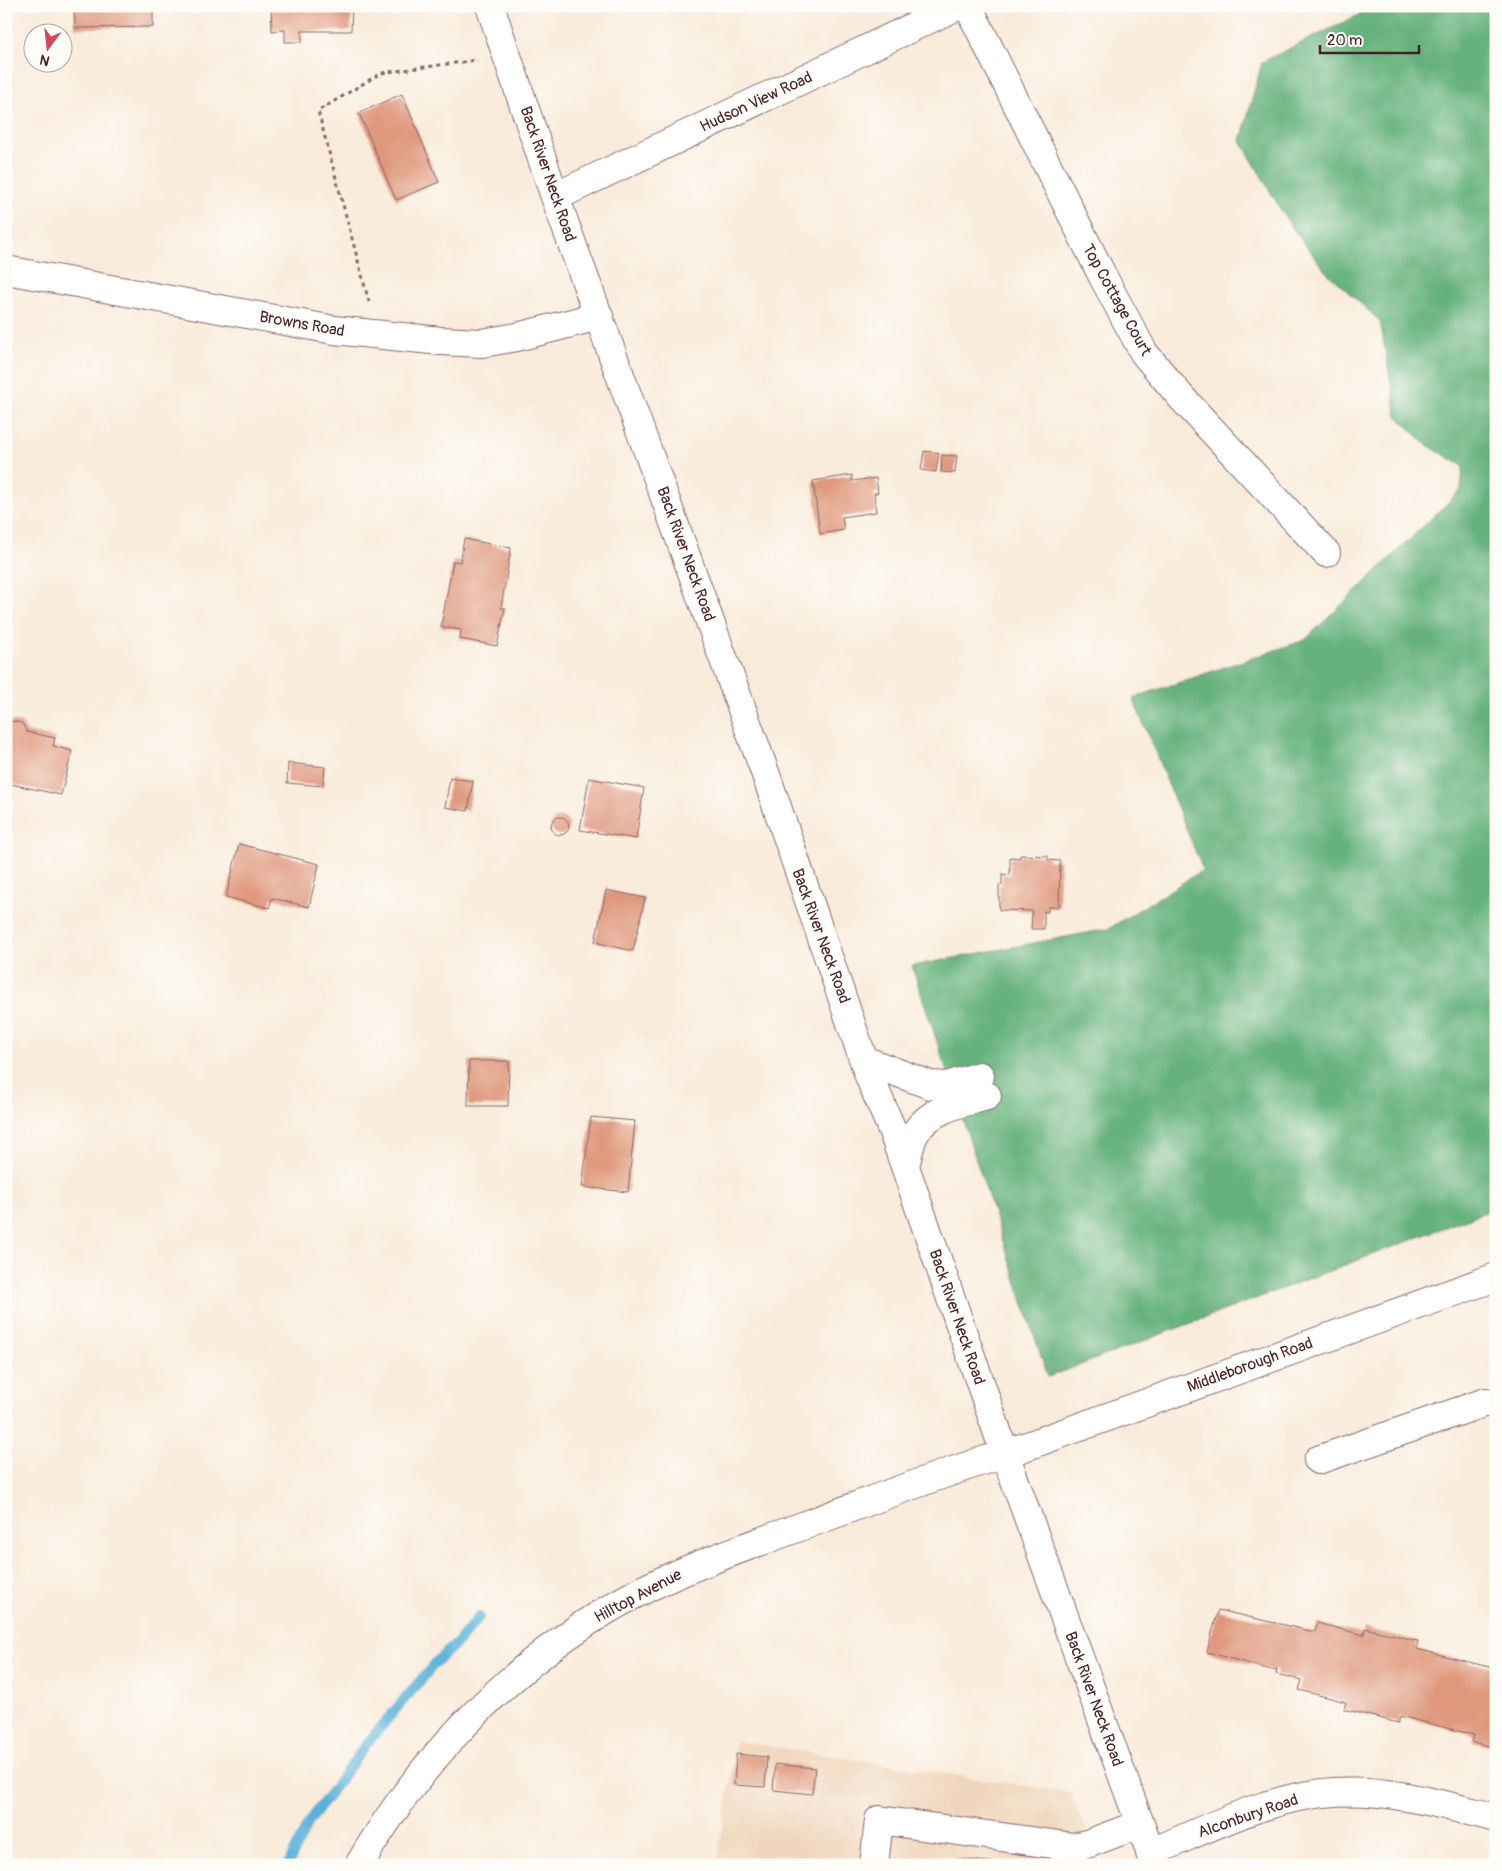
<svg xmlns="http://www.w3.org/2000/svg" width="1502" height="1871" font-family="Pangolin,sans-serif">
	<rect width="100%" height="100%" fill="#fdfcf7"/>
	<filter id="ink" filterUnits="userSpaceOnUse"><feTurbulence type="fractalNoise" baseFrequency=".02" numOctaves="2"/><feDisplacementMap in="SourceGraphic" scale="10" xChannelSelector="R" yChannelSelector="G"/><feConvolveMatrix kernelMatrix="1 2 1 2 8 2 1 2 1" color-interpolation-filters="sRGB"/></filter>
	<filter id="wash" filterUnits="userSpaceOnUse"><feTurbulence type="fractalNoise" baseFrequency=".0096" numOctaves="4" result="noise"/><feDisplacementMap in="SourceGraphic" scale="20" xChannelSelector="R" yChannelSelector="G"/><feGaussianBlur stdDeviation="1.12" result="paint"/><feColorMatrix in="noise" values="0 0 0 0 0 0 0 0 0 0 0 0 0 0 0 0 0 1.4 0 .05"/><feComposite in="paint" operator="in"/></filter>
	<g filter="url(#wash)">
		<rect width="100%" height="100%" fill="#f9ebda"/>
		<path fill="#f0d6bc" d="M736 1741 1071 1793 1101 1865H717Z"/>
		<path fill="#66b27d" stroke="#586854" d="M1377 6H1496V1208L1048 1377 912 966 1108 929 1203 870 1133 698 1305 640 1461 490 1463 466 1427 445 1397 416 1380 321 1326 272 1288 222 1241 141 1262 62Z"/>
		<g fill="none" stroke-linecap="round" stroke-linejoin="round">
			<path stroke="#5cb1d8" stroke-width="10" d="M288 1865 309 1822 368 1742 437 1661 457 1643 479 1617"/>
		</g>
		<g id="blocks">
			<path fill="#df987d" d="M74 6H153V27L75 28Z
				M271 6H352L351 31H302V42H285V30L272 31Z
				M402 94 439 182 396 200 359 113Z
				M924 451 939 453 936 472 921 470Z
				M942 455 957 456 955 473 941 472Z
				M852 475V481L876 478 878 493H874L876 512 842 517 844 530 820 534 813 481Z
				M464 539 511 548 501 608H505L497 646 460 639 461 630 441 627 453 561 460 562Z
				M12 721 22 723 27 732 55 738 53 746 72 751 61 795 6 783V724Z
				M288 763 325 767 323 786 287 783Z
				M450 778 473 781 468 811 445 807Z
				M589 778 644 788 636 839 580 830Z
				M551 826a9 9 0 1 1 18 0a9 9 0 1 1-18 0Z
				M239 844 319 864 309 907 272 898 269 908 226 897Z
				M1020 855 1048 856V860L1060 861 1059 907H1048V912L1044 911V929H1031L1032 911 999 910V885H1002V874L1010 875V857L1020 858Z
				M606 890 645 898 633 951 595 942Z
				M469 1061H509L508 1106H468Z
				M591 1117 635 1121 628 1192 582 1187Z
				M1218 1610 1315 1632 1317 1623 1364 1635 1365 1628 1418 1641 1417 1649 1493 1668 1496 1659V1748L1472 1742 1474 1735 1400 1716 1398 1723 1344 1709 1346 1702 1299 1690 1302 1680 1276 1674 1277 1669 1272 1670 1207 1652Z
				M736 1754 767 1757 765 1787 734 1785Z
				M775 1764 815 1768 812 1794 773 1790Z
				M957 1859 999 1863V1865H956Z
				M738 1862 752 1864V1865H737Z"/>
		</g>
	</g>
	<g filter="url(#ink)">
		<use href="#blocks" fill-opacity="0" stroke="#876668" stroke-width="1"/>
		<g fill="none" stroke-linecap="round" stroke-linejoin="round">
			<defs>
				<path id="minor" d="M490 6 555 197 766 775 869 1076 893 1132 1005 1454 1155 1865
					M968 6 1103 277 1144 353 1181 397 1326 553
					M555 197 957 6
					M6 270 334 330 441 341 482 343 517 337 599 316
					M864 1060 930 1085 947 1086 980 1076
					M905 1166C908 1156 910 1142 915 1133 931 1108 961 1103 987 1096
					M1318 1460 1486 1402 1496 1405
					M1150 1853C1209 1828 1270 1796 1334 1792 1388 1788 1444 1805 1496 1818
					M359 1865C427 1748 528 1647 649 1587 701 1562 754 1544 808 1524 873 1500 938 1474 1005 1454L1496 1277
					M874 1865 879 1820 1073 1847 1087 1844 1140 1824"/>
			</defs>
			<use href="#minor" stroke="#876668" stroke-width="30"/>
			<path stroke="#876668" stroke-width="3" stroke-dasharray="4 4" stroke-linecap="butt" d="M369 302 318 111 381 73 477 60"/>
			<use href="#minor" stroke="#fff" stroke-width="28"/>
		</g>
	</g>
	<g text-anchor="middle" dominant-baseline="central" stroke-width="4.5" stroke-linejoin="round" paint-order="stroke">
		<g font-size="16" fill="#4a1f2b" stroke="#fdfcf7">
			<text transform="translate(756 102) rotate(-25)">Hudson View Road</text>
			<text transform="translate(548 174) rotate(71)">Back River Neck Road</text>
			<text transform="translate(1117 300) rotate(61)">Top Cottage Court</text>
			<text transform="translate(302 324) rotate(10)">Browns Road</text>
			<text transform="translate(686 554) rotate(70)">Back River Neck Road</text>
			<text transform="translate(821 936) rotate(70)">Back River Neck Road</text>
			<text transform="translate(957 1317) rotate(71)">Back River Neck Road</text>
			<text transform="translate(1250 1365) rotate(-20)">Middleborough Road</text>
			<text transform="translate(638 1596) rotate(-28)">Hilltop Avenue</text>
			<text transform="translate(1094 1699) rotate(70)">Back River Neck Road</text>
			<text transform="translate(1248 1816) rotate(-19)">Alconbury Road</text>
		</g>
	</g>
	<rect width="1502" height="1871" fill="none" stroke="#fdfcf7" stroke-width="25"/>
	<g transform="translate(48 48) rotate(195)"><circle r="24" fill="#fdfcf7" stroke="#b5a4a5"/>
	<path d="M0-4L9 19L0 12L-9 19Z" fill="#d1495b"/>
	<text y="-8" font-size="14" font-weight="bold" text-anchor="middle" fill="#4a1f2b">N</text>
	</g>
	<path d="M1320 45v8h99v-8" fill="none" stroke="#4a1f2b" stroke-width="2.5"/>
	<text x="1327" y="45" font-size="15" fill="#4a1f2b" stroke="#fdfcf7" stroke-width="4" paint-order="stroke">20 m</text>
</svg>
